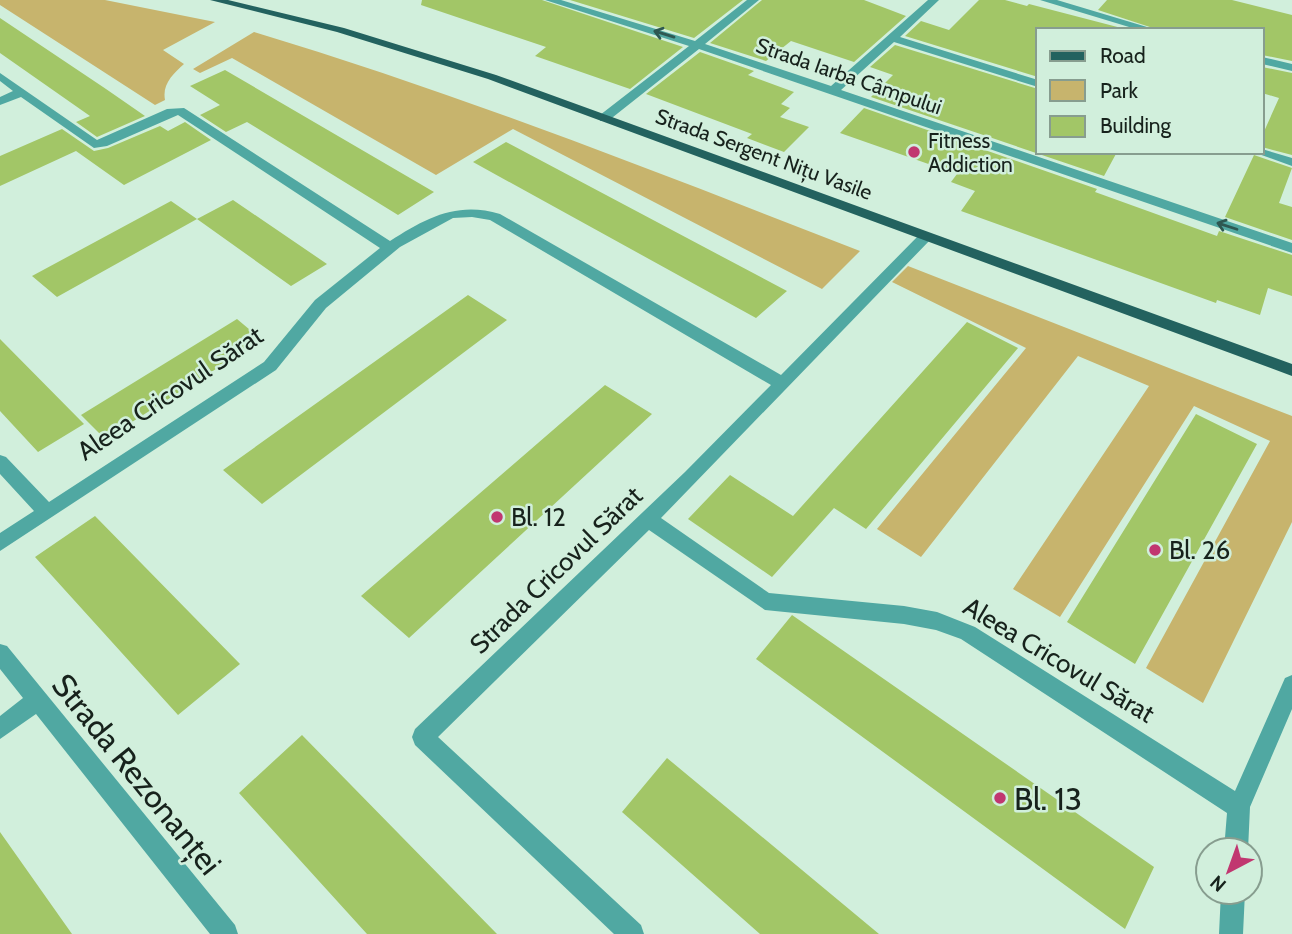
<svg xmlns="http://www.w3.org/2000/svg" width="1292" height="934" font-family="Cabin,sans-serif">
	<rect width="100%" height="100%" fill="#d1efdc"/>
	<path fill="#c7b46d" d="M0 0H105L215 22 163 50 184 64C173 74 162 84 165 100L155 105 0 5Z
		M254 32C460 94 659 173 860 251L822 289 513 129 436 175 232 58 200 73 193 69Z
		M908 266 1292 416V522L1203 703 1146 668 1270 441 1194 406 1060 617 1013 589 1149 386 1078 356 921 557 877 529 1026 348 892 282Z"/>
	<path fill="#a2c667" d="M422 0H542L683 47 630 89 535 56 546 47 421 5Z
		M570 0H743L694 38Z
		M762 0H864L906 16 854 62 791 41 766 61 710 43Z
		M979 0H1005L1027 6 1029 4 1129 30H1038V77L905 36 921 21 949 30Z
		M1107 0H1232L1292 15V61L1262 55V30H1159L1098 10Z
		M0 18 106 89 145 116 97 137 76 122 90 116 0 53Z
		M895 45 1038 89V152H1117L1104 176 871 97 893 75 870 67Z
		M700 52 754 71 748 75 794 92 781 104 790 108 780 117 809 127 784 152 747 138 752 134 646 94Z
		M1262 67 1292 73V155L1262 147V136L1279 98 1262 93Z
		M225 70 434 192 398 215 247 122 226 132 200 115 220 105 190 86Z
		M864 108 1097 189 1095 192 1217 236 1219 231 1292 255V296L1268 288 1260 315 1217 300 1216 303 961 211 975 191 951 182 957 174 840 133Z
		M185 122 211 140 124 185 76 151 0 186V156L62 129 94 151 108 148 160 126 168 131Z
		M506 142 787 291 756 318 473 162Z
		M1254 155 1292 168 1279 203 1292 207V240L1225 217Z
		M233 200 327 264 291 286 197 219Z
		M171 201 197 219 57 297 32 276Z
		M468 295 507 320 262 504 223 470Z
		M237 319 262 340 105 439 81 415Z
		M967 322 1018 348 866 529 834 508 772 577 688 519 730 475 793 516Z
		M0 339 84 424 38 452 0 411Z
		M605 385 652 414 409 638 361 596Z
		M1196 414 1257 444 1135 664 1067 622Z
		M95 516 240 664 178 715 35 557Z
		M792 615 1154 867 1125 929 756 659Z
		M302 735 497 934H367L239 793Z
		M667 758 879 934H760L622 812Z
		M0 832 72 934H0Z"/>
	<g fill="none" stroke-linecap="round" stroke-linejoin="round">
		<path fill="#50a8a2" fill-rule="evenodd" d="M545 0H561L695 41 747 0H759L705 44 831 86 928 0H939L900 37 1038 80V87L894 42 841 90 1292 243V253L699 49 608 121H600V115L689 46Z
			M1040 0H1057L1157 30H1139Z
			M1262 57 1292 64V71L1262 64Z
			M0 73 97 140 167 109 184 108 390 241C426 218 457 201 500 214L781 375 921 233H931V239L661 518 769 593 904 606 937 612 975 627 1235 791 1285 678 1292 675V709L1250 807 1248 850H1224L1227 813 961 639 936 630 904 624 765 610 649 530 438 737 641 925 644 934H614L415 745 412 737 415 729 685 472 771 385 490 220 472 217 453 218 400 247 326 308 276 370 0 551V533L34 511 0 474V455L6 457 49 502 264 362 315 300 380 248 178 115 107 146 94 148 21 97 0 105V97L13 91 0 81Z
			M1262 149 1292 158V166L1253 152H1262Z
			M0 644 7 646 235 925 238 934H210L36 714 0 739V716L23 698 0 669Z
			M1221 892H1245L1243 934H1219Z"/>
		<path fill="#23625f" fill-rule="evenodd" d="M210 0H228L344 28 496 75 1292 364V376L488 79 337 32Z"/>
	</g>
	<defs><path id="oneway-shaft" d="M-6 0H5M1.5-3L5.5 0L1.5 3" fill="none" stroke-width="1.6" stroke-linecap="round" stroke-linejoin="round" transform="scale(1.75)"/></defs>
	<g stroke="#2e5852">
		<use href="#oneway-shaft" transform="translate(664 34) rotate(-163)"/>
		<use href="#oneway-shaft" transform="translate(1227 226) rotate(-162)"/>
	</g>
	<g fill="#c13770" stroke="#d1efdc" stroke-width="2.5">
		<circle cx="914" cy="152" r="7"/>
		<circle cx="497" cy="517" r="7"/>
		<circle cx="1155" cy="550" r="7"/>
		<circle cx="1000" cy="798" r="7"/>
	</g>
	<g text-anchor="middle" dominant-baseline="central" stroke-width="5" stroke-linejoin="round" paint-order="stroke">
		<g font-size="21" fill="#17221c" stroke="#d1efdc">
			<text transform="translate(849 76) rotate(19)">Strada Iarba Câmpului</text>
			<text transform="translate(764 154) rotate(20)">Strada Sergent Nițu Vasile</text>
		</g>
		<g font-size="21" fill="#17221c" stroke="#d1efdc" text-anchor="start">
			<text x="928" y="140">Fitness<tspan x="928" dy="24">Addiction</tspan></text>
		</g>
		<g font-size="26" fill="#17221c" stroke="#d1efdc">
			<text transform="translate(170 393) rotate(-34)">Aleea Cricovul Sărat</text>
			<text transform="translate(556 570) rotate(-44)">Strada Cricovul Sărat</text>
			<text transform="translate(1059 660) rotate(31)">Aleea Cricovul Sărat</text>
		</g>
		<g font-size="26" fill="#17221c" stroke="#d1efdc" text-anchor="start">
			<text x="511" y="517">Bl. 12</text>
			<text x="1169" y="550">Bl. 26</text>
		</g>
		<g font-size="32" fill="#17221c" stroke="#d1efdc">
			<text transform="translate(137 774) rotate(51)">Strada Rezonanței</text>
		</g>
		<g font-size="32" fill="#17221c" stroke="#d1efdc" text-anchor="start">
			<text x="1014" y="798">Bl. 13</text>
		</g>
	</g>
	<rect x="1036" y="28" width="228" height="126" fill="#d1efdc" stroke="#879d8f" stroke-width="2"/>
	<rect x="1050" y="51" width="35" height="10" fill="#23625f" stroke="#879d8f" stroke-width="2"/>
	<text x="1100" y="63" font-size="21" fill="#17221c">Road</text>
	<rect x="1050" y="80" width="35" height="21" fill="#c7b46d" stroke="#879d8f" stroke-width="2"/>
	<text x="1100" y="98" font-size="21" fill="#17221c">Park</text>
	<rect x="1050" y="116" width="35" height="21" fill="#a2c667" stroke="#879d8f" stroke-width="2"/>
	<text x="1100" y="133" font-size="21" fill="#17221c">Building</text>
	<g transform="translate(1229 871) rotate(221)"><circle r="33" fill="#d1efdc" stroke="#879d8f" stroke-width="2"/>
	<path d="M0-5L12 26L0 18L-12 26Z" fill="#c13770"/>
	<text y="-10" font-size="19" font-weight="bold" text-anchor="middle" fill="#17221c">N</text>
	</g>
</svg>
